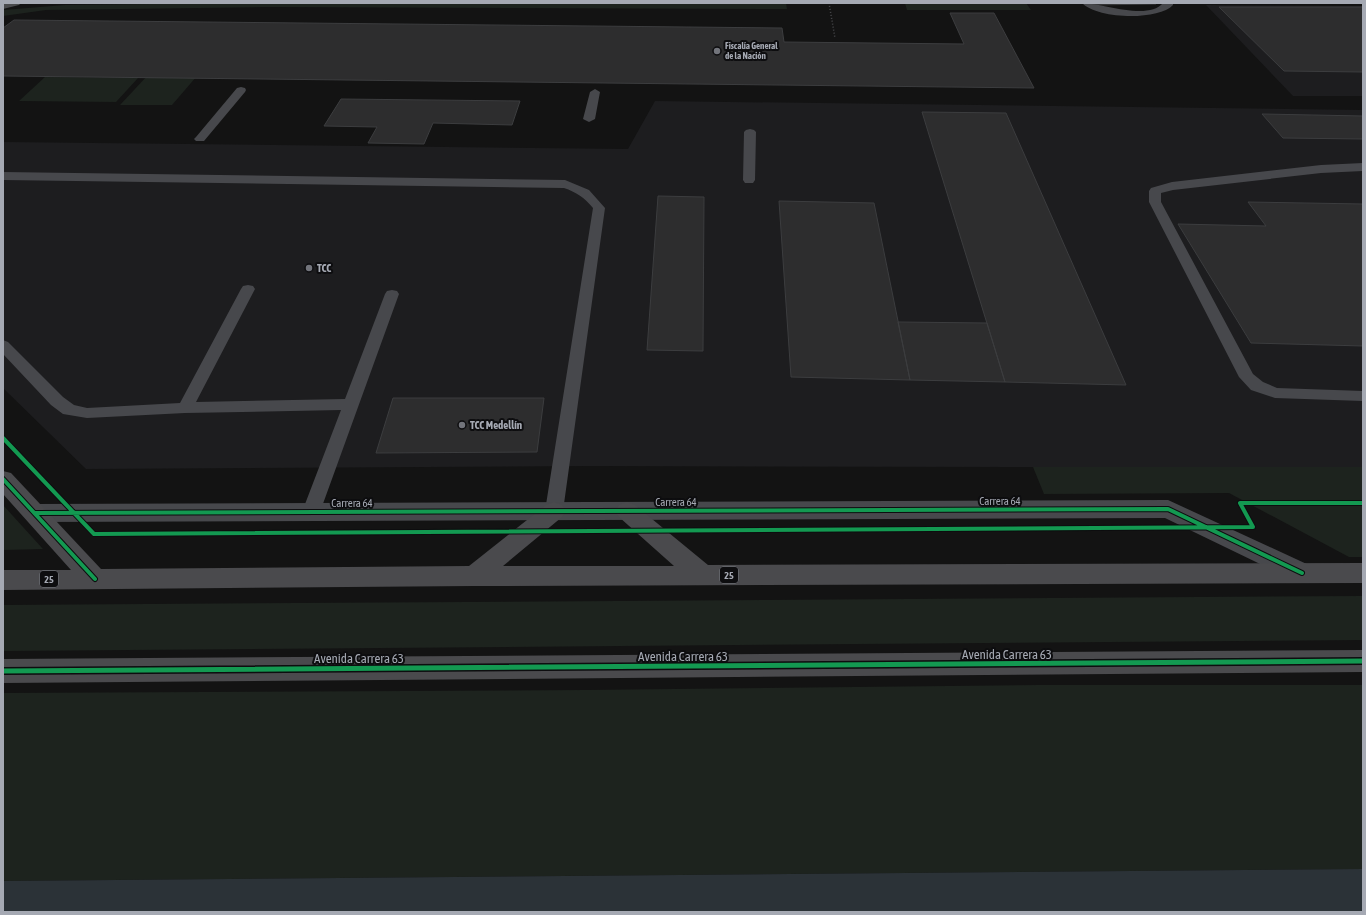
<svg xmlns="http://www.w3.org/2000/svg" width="1366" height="915" font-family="'Asap Condensed',sans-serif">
	<rect width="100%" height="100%" fill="#131313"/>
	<path fill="#1d1d1f" d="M1206 5 1363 6V96H1293Z
		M655 101 1363 110V469L1235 470 1033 467 592 466 86 469 3 388V142L628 149Z"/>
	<path fill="#1d231e" d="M238 3H786L787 9 267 7 46 10 3 16V10L65 5Z
		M905 3H1026L1031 10H907Z
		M148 75 197 76 172 105H120Z
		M45 77 138 78 116 102 19 101Z
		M1033 467H1363V557H1349L1229 493 1044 494Z
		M3 505 43 549 3 550Z
		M1363 596V640L3 651V605Z
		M1039 685H1363V869L3 881V693L585 690Z"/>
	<path fill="#2b3237" d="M1363 869V912H3V881Z"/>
	<path fill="#2d2d2e" stroke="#3c3d3f" d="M1091 3H1155L1156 4 1092 5Z
		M1219 7H1363V72L1284 71Z
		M950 13H994L1034 88 3 76V28L14 20 782 28 784 42 964 44Z
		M341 99 520 101 512 125 433 123 424 144 368 143 377 127 324 126Z
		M922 112 1006 113 1126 385 1005 382Z
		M1262 114 1363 116V139L1283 138Z
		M658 196 704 197 703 351 647 350Z
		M779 201 874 203 910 380 791 377Z
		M1248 202 1363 204V346L1251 343 1178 224 1266 226Z
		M898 322 987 323 1005 382 910 380Z
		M393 398H544L537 452 376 453Z"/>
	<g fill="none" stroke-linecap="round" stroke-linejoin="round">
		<path stroke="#494a4d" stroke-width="1.5" stroke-dasharray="1 2" stroke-linecap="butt" d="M829 3 835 38"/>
		<path fill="#47484c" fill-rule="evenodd" d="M1082 3C1102 3 1148 21 1163 3H1173V5C1158 21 1097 19 1082 3Z
			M241 87 245 88 246 90 245 92 204 141H196L194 139 196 137 237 88Z
			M595 89 600 92 595 119 589 122 583 119 590 92Z
			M750 129 754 130 756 132 755 180 753 183H745L743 180 744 132 746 130Z
			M1363 163V171L1321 173 1173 190 1161 193V202L1253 374 1263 382 1277 388 1363 391V401L1275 398 1251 390 1239 377 1149 202V191L1151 188 1172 182 1321 165Z
			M3 172 565 180 589 190 605 208 563 511 560 516 554 518 548 516 545 511 593 208C585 198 576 192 564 188L3 180Z
			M248 285 253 286 255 289 196 402 345 399 385 294 387 291 392 290 397 291 399 294 320 512 317 517 311 519 305 517 302 512 341 410 185 413 87 418 63 414 51 405 3 354V340L8 342 63 397 74 405 87 408 180 403 241 289 243 286Z"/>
		<path fill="#47484c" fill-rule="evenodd" d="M1168 500 1311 566 1314 573 1311 580 1302 583 1293 580 1165 518 35 522 27 519 23 513 27 507 35 504Z"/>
		<path fill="#4a4b4d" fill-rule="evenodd" d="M3 3H21L19 5 3 9Z"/>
		<path fill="#4a4a4d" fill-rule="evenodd" d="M3 471 11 473 101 569 469 566 546 505 554 502 562 505 566 511 562 517 503 566H674L619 517 615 511 619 505 627 502 635 505 708 565 1363 563V583L474 586 3 590V570H71L3 494Z
			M1363 650V672L3 683V659Z"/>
		<defs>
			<path id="cycleway-far1" d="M3 438 94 534 1253 527 1240 503H1363
				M3 479 95 579
				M35 513 1168 509 1302 573"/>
			<path id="cycleway" d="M3 671 1363 661"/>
		</defs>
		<use href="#cycleway-far1" stroke="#0d0d0f" stroke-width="6"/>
		<use href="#cycleway" stroke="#0d0d0f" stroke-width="8"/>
		<use href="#cycleway-far1" stroke="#139951" stroke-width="4"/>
		<use href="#cycleway" stroke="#139951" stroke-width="5"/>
	</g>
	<g fill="#72747b" stroke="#0d0d0f" stroke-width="1.5">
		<circle cx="717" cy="51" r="4"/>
		<circle cx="309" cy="268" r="4"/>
		<circle cx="462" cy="425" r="4"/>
	</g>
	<g text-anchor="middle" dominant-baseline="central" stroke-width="4" stroke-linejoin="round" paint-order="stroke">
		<g font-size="9" font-weight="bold" fill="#a5a9b3" stroke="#0d0d0f" text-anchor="start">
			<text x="725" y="46">Fiscalía General<tspan x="725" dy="10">de la Nación</tspan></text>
		</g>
		<g fill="#0d0d0f" stroke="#777a82" stroke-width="1">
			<rect x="720" y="567" width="18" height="16" rx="3"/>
			<rect x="40" y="571" width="18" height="16" rx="3"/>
		</g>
		<g font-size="10" font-weight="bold" fill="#a5a9b3">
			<text x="729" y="575">25</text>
			<text x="49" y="579">25</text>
		</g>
		<g font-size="11" font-weight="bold" fill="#a5a9b3" stroke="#0d0d0f" text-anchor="start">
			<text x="317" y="268">TCC</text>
			<text x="470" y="425">TCC Medellín</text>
		</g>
		<g font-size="11" fill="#a5a9b3" stroke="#0d0d0f">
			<text x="1000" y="501">Carrera 64</text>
			<text x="676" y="502">Carrera 64</text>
			<text x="352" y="503">Carrera 64</text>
		</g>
		<g font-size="13" fill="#a5a9b3" stroke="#0d0d0f">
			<text x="1007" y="654">Avenida Carrera 63</text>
			<text x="683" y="656">Avenida Carrera 63</text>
			<text x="359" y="658">Avenida Carrera 63</text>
		</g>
	</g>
	<rect width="1366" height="915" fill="none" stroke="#a5a9b3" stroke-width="8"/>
</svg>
